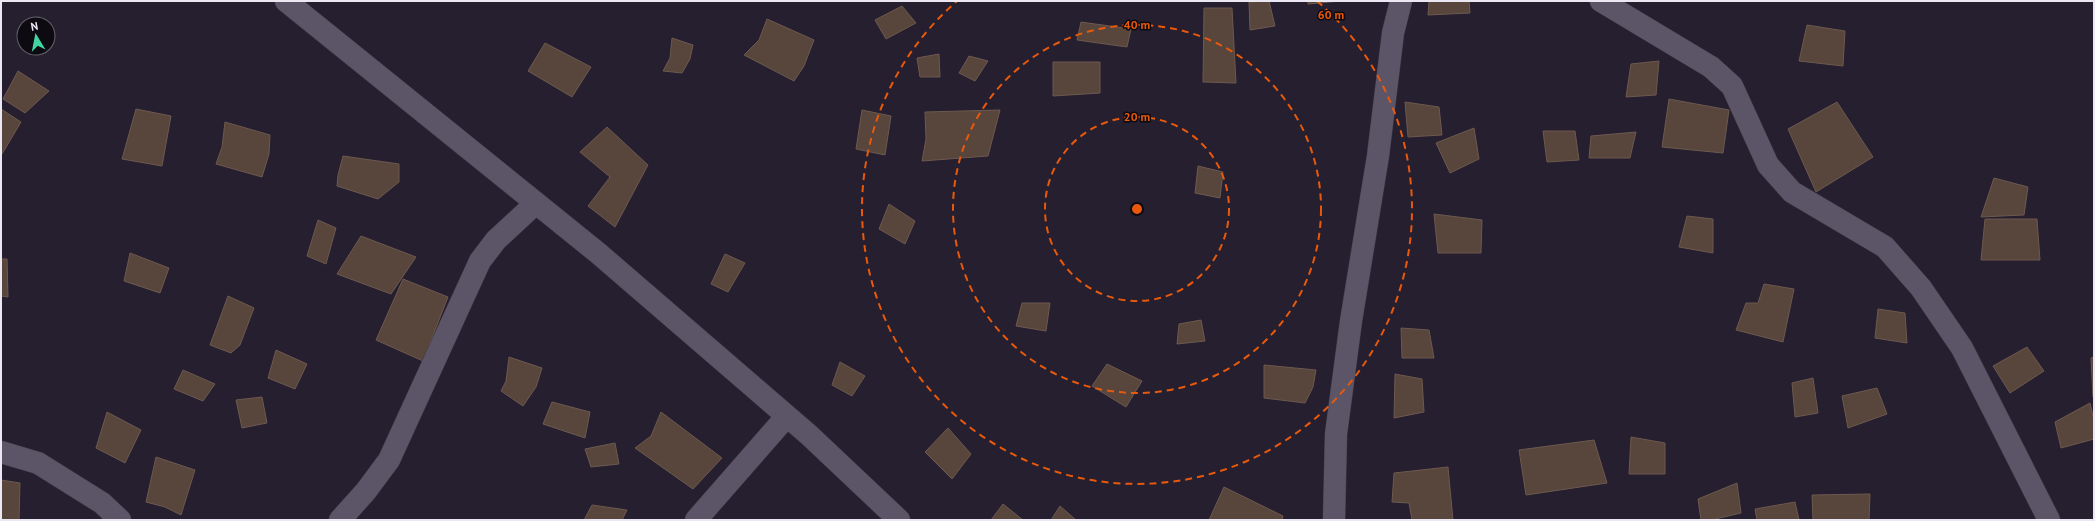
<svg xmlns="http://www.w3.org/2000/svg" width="2095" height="521" font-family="'PT Sans',sans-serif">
	<rect width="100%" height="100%" fill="#251f2f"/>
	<path fill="#58453b" stroke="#6d594f" d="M1269 1 1275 26 1250 30 1249 2Z
		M1308 1H1341L1308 4Z
		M1429 1H1469L1470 13 1428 15Z
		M902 6 916 23 886 39 875 20Z
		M1204 8H1232L1236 83 1203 82Z
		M767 19 814 40 804 66 794 81 744 55 759 40Z
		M1081 22 1131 29 1127 47 1077 40Z
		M1807 25 1845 31 1843 66 1799 61Z
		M672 38 693 45 690 59 682 73 663 71 670 58Z
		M545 43 591 67 572 97 528 71Z
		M939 54 940 77H920L917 58Z
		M969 56 988 61 975 81 959 73Z
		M1659 61 1656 95 1626 97 1631 64Z
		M1053 62H1100V93L1053 96Z
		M18 71 49 91 25 113 3 99Z
		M1669 99 1729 110 1723 153 1662 147Z
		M1405 102 1439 107 1442 135 1408 137Z
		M1837 102 1873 157 1816 192 1788 129Z
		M1 109 21 122 2 154 1 153Z
		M136 109 171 116 162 166 122 159Z
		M862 110 891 116 885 155 856 149Z
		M1000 110 988 156 922 161 926 139 925 112Z
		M225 122 270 135 269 154 262 177 216 164 222 147Z
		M607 127 648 165 615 227 588 206 610 177 580 152Z
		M1474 128 1479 159 1450 173 1436 143Z
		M1543 131H1575L1579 160 1547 162Z
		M1636 132 1630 158H1589L1591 136Z
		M343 156 399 164V182L378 199 337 186 338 175Z
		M1198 166 1223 172 1220 198 1195 193Z
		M1994 178 2028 187 2024 215 1981 217Z
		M889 204 915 221 905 244 879 229Z
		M1434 214 1482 220 1481 253H1438Z
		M1687 216 1713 219V253L1679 247Z
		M1985 219H2037L2040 260H1981Z
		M318 220 336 228 326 264 307 256Z
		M361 236 416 257 391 294 337 274Z
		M130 253 169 268 160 293 124 281Z
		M725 254 745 263 728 292 711 284Z
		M1 259H7L8 297 1 296Z
		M403 279 448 297 423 361 376 340Z
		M1764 284 1794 289 1783 342 1736 330 1746 303H1758Z
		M228 296 254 308 240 345 231 353 210 345Z
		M1022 303H1050L1046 331 1016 326Z
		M1878 309 1905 313 1907 343 1875 338Z
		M1201 320 1205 341 1177 344 1179 324Z
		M1401 328 1429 330 1434 358H1402Z
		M2027 347 2044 371 2010 393 1993 366Z
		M276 350 307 364 295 389 268 378Z
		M509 357 542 368 536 387 523 406 501 391 506 381Z
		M2094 357V397H2093L2091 358Z
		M840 362 865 376 852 396 832 385Z
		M1107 364 1142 381 1126 407 1092 386Z
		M1264 365 1316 370 1313 387 1305 403 1264 398Z
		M183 370 215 384 203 401 174 389Z
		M1395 374 1422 379 1424 412 1394 418Z
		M1813 378 1818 413 1795 417 1792 383Z
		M1877 388 1887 414 1848 428 1842 396Z
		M262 397 267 423 242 428 236 400Z
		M552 402 590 412 585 438 543 424Z
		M2090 403 2094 420V439L2061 448 2055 422Z
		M107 412 141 430 125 463 96 448Z
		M661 412 722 458 693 489 635 448 651 436Z
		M948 428 971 454 952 479 925 452Z
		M1631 437 1665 443V474H1629Z
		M1594 440 1607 483 1526 495 1519 450Z
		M615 443 619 464 591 467 585 449Z
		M156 457 195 470 181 515 165 507 146 502Z
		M1448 467 1453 520H1412L1409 503 1392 502 1394 473Z
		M1 480 20 483 19 520H1Z
		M1737 483 1741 513 1711 520H1701L1698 499Z
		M1224 487 1283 516 1282 520H1209Z
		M1870 494 1869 520H1813L1812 495Z
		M1795 502 1799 520H1757L1755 509Z
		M1003 504 1023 520H991Z
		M592 505 627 510 622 520H584Z
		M1060 506 1076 520H1051Z"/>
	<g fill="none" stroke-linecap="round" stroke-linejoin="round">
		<defs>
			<path id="street" d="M286 1 598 253 809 435 899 520
				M1601 1 1711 67 1732 86 1768 165 1792 192 1885 247 1921 288 1962 348 2049 520
				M1 452 38 463 102 503 120 520
				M340 520 366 491 389 460 480 261 496 240 536 203
				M696 520 787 416
				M1334 520 1336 434 1351 321 1378 156 1393 33 1401 1"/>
		</defs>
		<use href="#street" stroke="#3f3a47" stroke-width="23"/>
		<use href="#street" stroke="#5c5567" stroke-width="22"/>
	</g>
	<g fill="none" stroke="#e8590c" stroke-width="2" stroke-dasharray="7 5">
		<circle cx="1137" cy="209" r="92"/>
		<circle cx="1137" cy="209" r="184"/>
		<path d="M1317 1A275 275 0 1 1 957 1"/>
	</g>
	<circle cx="1137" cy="209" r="6" fill="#e8590c" stroke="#0d0a11" stroke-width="2"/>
	<g font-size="12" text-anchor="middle" font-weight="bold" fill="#e8590c" stroke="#0d0a11" stroke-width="3" stroke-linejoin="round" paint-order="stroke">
		<text x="1331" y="19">60 m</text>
		<text x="1137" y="29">40 m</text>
		<text x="1137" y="121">20 m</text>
	</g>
	<rect width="2095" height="521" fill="none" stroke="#ece8f3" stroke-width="4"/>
	<g transform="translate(36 36) rotate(350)"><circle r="19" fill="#0d0a11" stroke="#66636b"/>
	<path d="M0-3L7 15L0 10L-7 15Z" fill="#41d4a1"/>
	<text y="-6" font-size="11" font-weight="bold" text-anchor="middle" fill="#ece8f3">N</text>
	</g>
</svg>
